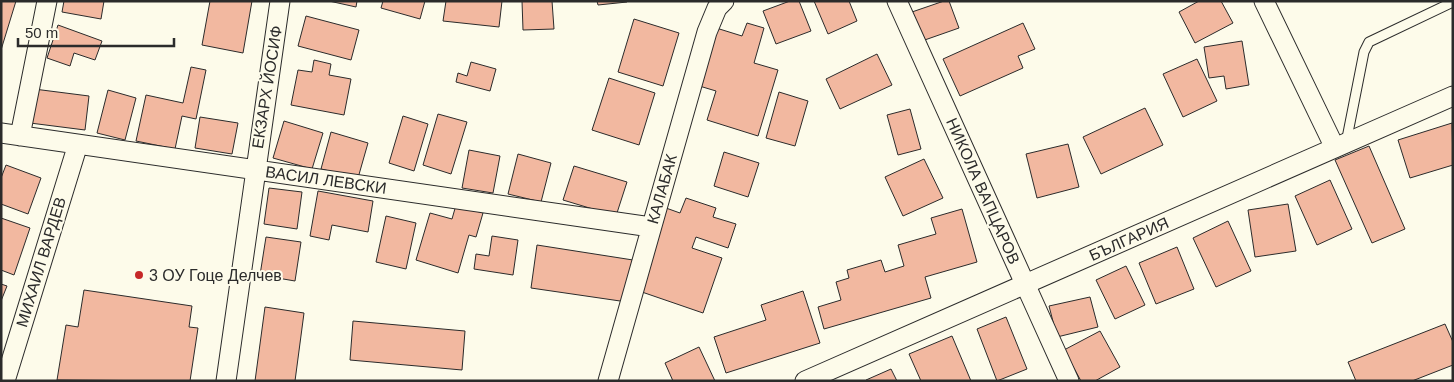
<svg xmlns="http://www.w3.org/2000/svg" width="1454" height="382" font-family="Helvetica,sans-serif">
	<rect width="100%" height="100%" fill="#fdfbea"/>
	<path fill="#f2b8a0" stroke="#2b2b2b" d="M1 1H16L1 50Z
		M64 1H104L101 19 62 12Z
		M210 1H252L243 53 202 45Z
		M329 1H357L356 7Z
		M383 1H425L420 19 381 8Z
		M446 1H502L499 27 443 21Z
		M522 1H552L554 29 523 30Z
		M597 1H627V2L598 5Z
		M790 1H799L811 31 776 44 763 11Z
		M814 1H849L857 21 828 34Z
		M944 1H949L959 28 919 42 909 13Z
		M1199 1H1221L1233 23 1195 43 1179 12Z
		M306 16 359 30 351 60 298 46Z
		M634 19 679 33 663 86 618 72Z
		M747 23 764 28 754 63 778 70 758 136 707 120 716 91 696 85 713 27 742 36Z
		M1023 23 1035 49 1018 56 1023 68 960 96 943 59Z
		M58 25 102 41 95 60 74 53 70 66 47 58Z
		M1242 41 1249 85 1226 89 1224 76 1209 78 1204 47Z
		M877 54 892 85 840 109 826 79Z
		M1197 59 1217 101 1183 117 1163 74Z
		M314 60 331 64 329 75 351 79 344 115 291 105 298 70 312 72Z
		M471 62 496 69 490 91 456 82 458 73 467 76Z
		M191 67 206 70 196 119 182 116 175 149 136 141 146 95 183 103Z
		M609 78 655 93 639 145 592 130Z
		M34 89 89 96 85 130 30 123Z
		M108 90 136 98 125 140 97 133Z
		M779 92 808 101 795 146 766 138Z
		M1145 108 1163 145 1101 174 1083 137Z
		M910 109 921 149 898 155 887 115Z
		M438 114 467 122 451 174 423 165Z
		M403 116 428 124 414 171 389 163Z
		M200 117 238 123 232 154 195 148Z
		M284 121 323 133 312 169 273 158Z
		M1452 123 1453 165 1410 178 1398 140Z
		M331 132 368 143 358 178 321 169Z
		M1068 144 1079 187 1037 198 1026 154Z
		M1369 146 1405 229 1372 243 1335 160Z
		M469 150 500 156 493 193 462 188Z
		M724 152 759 163 748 197 714 186Z
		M518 154 551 163 541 202 508 194Z
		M924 159 943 198 903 216 885 177Z
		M6 165 41 178 28 214 1 204V178Z
		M574 166 627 182 616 216 563 200Z
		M1330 180 1352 229 1317 245 1295 196Z
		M269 188 302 192 297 229 264 224Z
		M318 191 373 201 368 232 332 225 329 240 310 236Z
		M686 198 716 208 713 217 736 224 728 248 696 237 692 248 722 258 703 313 639 291 666 208 680 213Z
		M1288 204 1296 251 1255 257 1248 210Z
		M456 205 483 213 476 237 469 235 458 273 416 260 430 213 452 219Z
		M962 209 977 262 925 277 931 298 824 329 818 307 841 300 836 282 849 278 847 270 881 260 885 272 904 266 898 245 936 234 931 218Z
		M386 216 416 223 406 269 376 262Z
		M1 218 30 228 14 275 1 270Z
		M1228 221 1251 271 1216 287 1193 238Z
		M492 236 518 240 513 275 474 269 476 254 489 256Z
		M266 237 301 242 295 281 260 275Z
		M537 245 633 260 627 302 531 288Z
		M1177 247 1194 289 1156 304 1139 263Z
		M1126 266 1145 305 1115 319 1096 280Z
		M1 284 7 286 1 301Z
		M84 290 192 306 189 327 198 328 190 381 57 380 66 325 78 327Z
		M803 291 820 343 726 373 714 337 766 320 761 305Z
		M1090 297 1098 327 1057 337 1049 306Z
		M265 307 304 313 295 381H255Z
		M1006 317 1027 369 997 381 977 329Z
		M353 321 465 331 462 370 350 360Z
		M1445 324 1453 342V365L1412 381H1356L1348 362Z
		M1100 331 1120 367 1095 381H1081L1064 350Z
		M952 336 971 381H921L909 354Z
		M699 347 715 381H673L665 363Z
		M891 369 897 381H866V380Z"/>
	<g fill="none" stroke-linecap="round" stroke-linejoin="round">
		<defs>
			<path id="lane" d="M1346 143 1364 52 1369 42 1453 2"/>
			<path id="street" d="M897 1 1069 381
				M1264 1 1335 148
				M1 133 651 227
				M20 136 47 1
				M5 381 78 144
				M226 381 280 1
				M608 381 707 32 717 8 724 1
				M805 381 1453 96"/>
		</defs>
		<use href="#lane" stroke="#2b2b2b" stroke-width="11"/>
		<use href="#street" stroke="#2b2b2b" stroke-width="21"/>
		<use href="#lane" stroke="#fdfbea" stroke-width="9"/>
		<use href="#street" stroke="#fdfbea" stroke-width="19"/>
	</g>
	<circle fill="#c62828" stroke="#fdfbea" stroke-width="2" cx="139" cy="275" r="5"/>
	<g text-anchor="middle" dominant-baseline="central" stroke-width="4" stroke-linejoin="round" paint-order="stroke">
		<g font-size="16" fill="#2b2b2b" stroke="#fdfbea">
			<text transform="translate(267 87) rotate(-81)">ЕКЗАРХ ЙОСИФ</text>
			<text transform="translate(326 180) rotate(8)">ВАСИЛ ЛЕВСКИ</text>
			<text transform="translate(662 189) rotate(-74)">КАЛАБАК</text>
			<text transform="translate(983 191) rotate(66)">НИКОЛА ВАПЦАРОВ</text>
			<text transform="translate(1129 239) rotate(-24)">БЪЛГАРИЯ</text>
			<text transform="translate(41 262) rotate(-73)">МИХАИЛ ВАРДЕВ</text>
		</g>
		<g font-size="16" fill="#2b2b2b" stroke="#fdfbea" text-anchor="start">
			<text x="149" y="275">3 ОУ Гоце Делчев</text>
		</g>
	</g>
	<rect width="1454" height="382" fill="none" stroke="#2b2b2b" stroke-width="5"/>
	<path d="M18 38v8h156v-8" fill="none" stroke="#2b2b2b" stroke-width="2.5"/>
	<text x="25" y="38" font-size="15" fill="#2b2b2b" stroke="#fdfbea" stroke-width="4" paint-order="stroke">50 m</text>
</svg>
